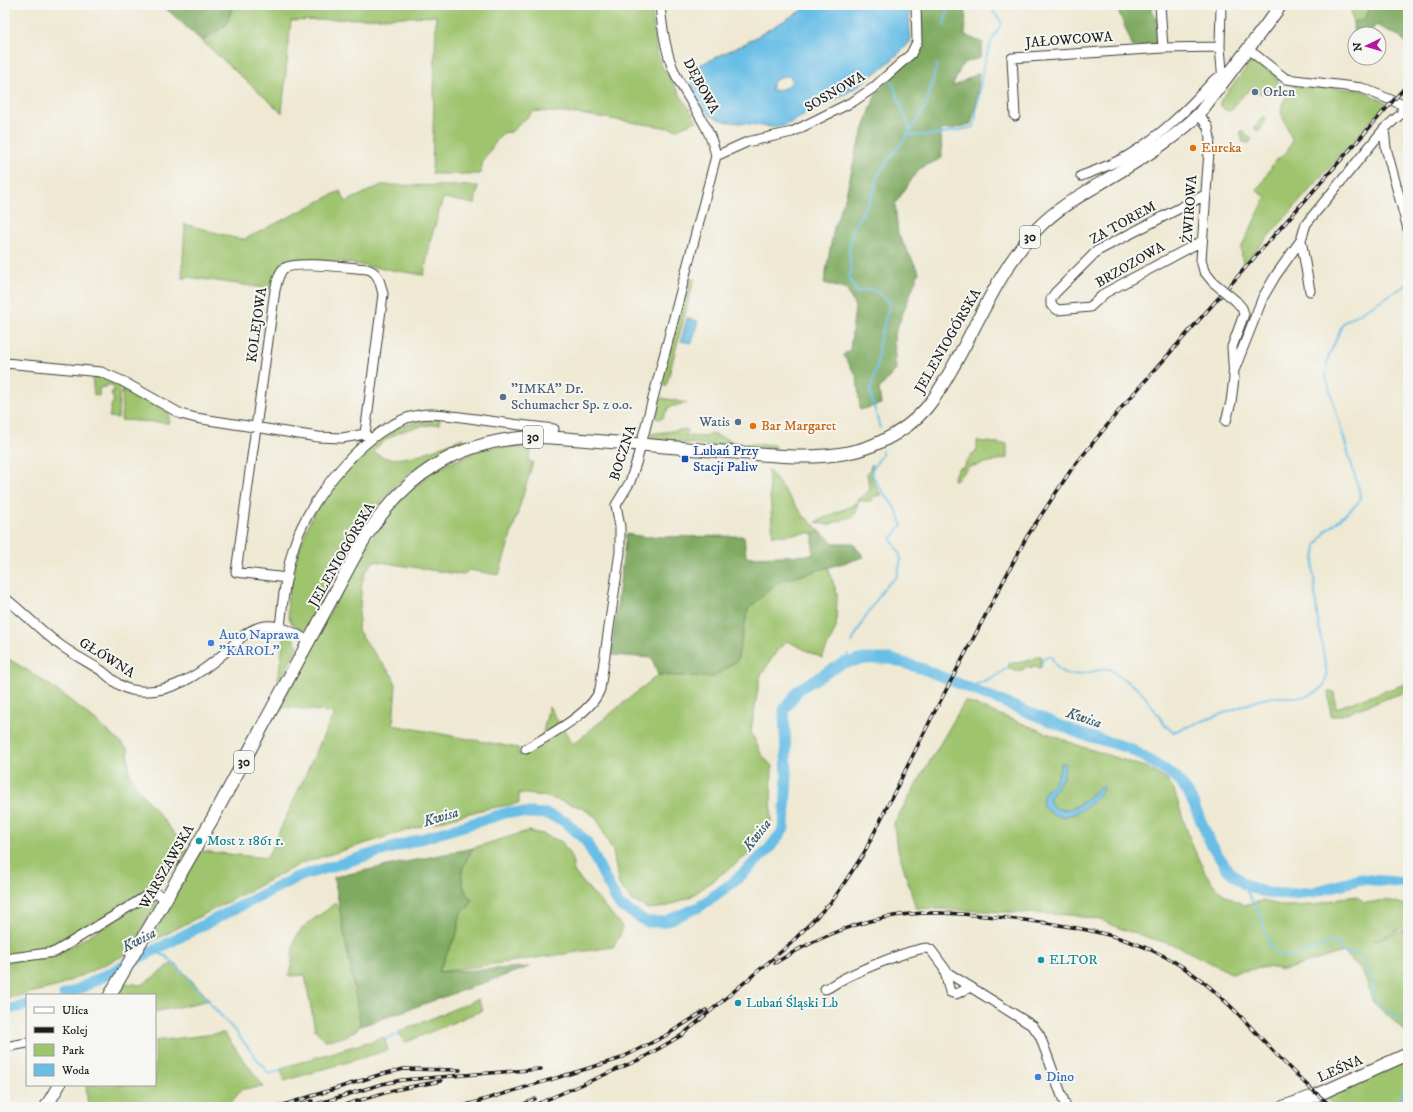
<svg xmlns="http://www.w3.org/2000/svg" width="1413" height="1112" font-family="'IM FELL DW Pica',serif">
	<rect width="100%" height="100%" fill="#f6f6f2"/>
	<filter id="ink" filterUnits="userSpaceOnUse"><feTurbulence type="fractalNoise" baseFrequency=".025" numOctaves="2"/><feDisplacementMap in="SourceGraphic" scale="8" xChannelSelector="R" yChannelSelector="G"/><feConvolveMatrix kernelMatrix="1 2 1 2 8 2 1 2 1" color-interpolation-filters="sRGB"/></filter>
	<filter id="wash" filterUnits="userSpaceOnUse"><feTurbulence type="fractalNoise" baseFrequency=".012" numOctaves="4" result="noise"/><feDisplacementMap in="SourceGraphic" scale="16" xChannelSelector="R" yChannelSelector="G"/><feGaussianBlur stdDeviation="0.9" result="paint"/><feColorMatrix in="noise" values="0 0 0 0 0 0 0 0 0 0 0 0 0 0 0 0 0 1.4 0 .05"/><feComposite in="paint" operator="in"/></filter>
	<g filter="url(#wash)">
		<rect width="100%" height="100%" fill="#efe9d3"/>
		<path fill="#9fc46e" stroke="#5e7045" d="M230 5H651L656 49 663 68 697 121 676 129 579 114 534 111 511 132 503 133 499 137 483 161 480 174H432L436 16 291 21 282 113 202 41 227 24 231 10Z
			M1350 5H1372L1364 21 1353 22Z
			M1252 61 1260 64 1277 77 1278 83 1269 95 1263 91 1261 94 1252 87 1248 92 1245 93 1232 110 1228 111C1223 109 1220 106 1220 101Z
			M1294 85 1361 90 1387 103 1243 265 1241 248 1266 197 1257 191 1275 161 1286 153 1292 142C1285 112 1271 116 1294 85Z
			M1263 116 1266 120 1259 132 1254 128Z
			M1243 131 1252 139 1249 143 1243 142 1240 132Z
			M381 185 478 186 475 204 443 198 431 239 424 275 329 260 293 263 272 289 188 277 182 279 185 224 235 238 245 239 340 191 346 202Z
			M694 279 666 387 661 379 688 281Z
			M95 375 120 384 118 418 109 417 112 403 114 402 111 392H114L113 385H106V387L99 388V396L94 395 92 377Z
			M123 384 169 413V423L121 420Z
			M662 398 687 403 669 407 663 418 657 419 652 414 655 403Z
			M440 419 439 424C412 427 392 431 373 451 392 471 441 446 463 438L464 442C441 453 419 465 400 483 358 521 336 579 309 628 303 630 300 630 295 626 291 623 289 619 288 613 284 594 304 529 315 511 331 485 365 444 393 430 407 422 424 421 440 419Z
			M686 429 688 431 685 436 705 437 709 433 738 443 773 445 777 448 775 450 657 441V439H652L650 434Z
			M977 441 1007 444V458L969 467 957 479 953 480 957 469 965 466 966 461 977 450Z
			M534 442 528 461 533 462 499 575 469 570 463 575 374 561 366 571 362 582 358 630 366 643 392 675 396 684 393 725 518 748 519 755 563 728 573 744 658 675 713 677 737 661 748 609 778 581 828 567 837 594 836 628 822 658 787 641 776 652 760 677 751 731 761 754 772 766 771 822 753 851 692 896 666 907 648 909 631 900 619 885 613 852 596 817 580 807 544 796 519 793V803L481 810 422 826 302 863 149 943 200 851 267 858 334 713 279 706 364 550 390 509 434 470 481 449Z
			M872 464V480L881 495 872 497 871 501H858L856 513 853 516 828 525 816 522C827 515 840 512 851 506 858 501 862 495 870 490L867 475Z
			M768 469 803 515 821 532 773 536Z
			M284 635 294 639 298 647 283 676 278 679Z
			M1037 656H1041V667L1039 668 1034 665 1032 668 1027 666C1022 672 1014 673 1008 667L1010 662C1018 664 1032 661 1037 656Z
			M5 657C50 682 89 714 128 749L129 771 135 785 188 850 179 864 161 881 71 939 52 949 5 956Z
			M1408 683V691L1338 716H1331L1328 692H1334L1336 708Z
			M965 701 1077 745 1145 767 1168 780 1174 790C1183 818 1197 869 1218 889 1225 896 1236 901 1245 905L1262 901 1285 906 1315 905 1340 898 1357 896 1364 903C1384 901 1388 897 1408 907V926L1372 941 1408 929V1034L1373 1002C1370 996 1369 990 1367 983 1363 970 1353 961 1343 952L1284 970 1266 967 1231 973 1177 946 1124 930 1101 920 1071 915 916 908 896 843 894 823Z
			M549 706 560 725 542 737Z
			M528 831 543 834 562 842 572 858 574 872 622 926 620 936 613 947 438 972 457 933 461 912 468 908 472 899C464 894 459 877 463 868 465 861 470 854 473 848Z
			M151 898 156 900 155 907 127 954 59 986 5 999V962L57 955Z
			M335 902 339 906 361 1026C350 1036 340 1039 325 1040L315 1030 305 975 289 976C294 964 290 949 296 937 305 920 324 916 335 902Z
			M174 962 210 1000 155 1012V995H118L125 983 142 985Z
			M478 999 483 1010 404 1043 399 1032Z
			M224 1033 264 1087 242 1089 230 1104 212 1107H88L86 1085H155V1041Z
			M384 1037 388 1050 284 1081 281 1068Z
			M1408 1060V1107H1339L1325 1098Z
			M1318 1101 1327 1107H1310L1311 1103Z"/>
		<path fill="#7faa61" stroke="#4e633e" d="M162 5H230L231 10 227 24 202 41Z
			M928 5H972L966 7 965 35 983 43 980 58 963 63 952 87 979 73 977 100 971 124 952 129 941 130 942 158 919 169 895 204 898 234 919 272 894 336 896 370 879 389 881 404 860 410 857 377 843 355 850 350 855 307 847 290 824 283 834 227 846 195 856 152 876 93 913 55 919 16Z
			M1114 5H1152V12L1157 19 1158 45 1133 47 1118 10Z
			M1372 5H1408V45L1399 36 1376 25 1369 34H1355L1354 41 1353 22 1364 20Z
			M821 532 834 543H853L864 557 778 582 748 609 737 661 713 677 658 675 652 658 611 655 626 534 646 537 744 536 746 557 813 555V533Z
			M473 848C470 854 465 861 463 868 459 877 464 894 472 899L468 908 461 912 457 933 438 972 529 967 361 1026 334 877Z"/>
		<path fill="#69bee6" stroke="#426d81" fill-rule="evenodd" d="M811 5H908L911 41C880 74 847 95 807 114 799 118 790 124 782 126 769 129 755 124 742 123 727 122 715 121 704 109 692 98 689 83 693 68L744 44ZM783 76H790L792 81C788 88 779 91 771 90L773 82Z
			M687 318 698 321 692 343 681 341Z
			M1061 763H1065L1064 776 1049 799 1053 807C1071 816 1087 799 1099 787L1103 785 1104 787C1095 804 1070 824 1051 813 1046 810 1042 807 1042 801 1042 791 1052 786 1057 778 1059 774 1060 768 1061 763Z"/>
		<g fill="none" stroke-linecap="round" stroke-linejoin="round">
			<path stroke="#69bee6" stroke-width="2" d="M944 26 949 5
				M889 80 892 82 910 130
				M907 135 926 107 937 64
				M880 428 870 392 877 366 879 343 890 302 872 289 856 292 849 277 851 271 849 249 853 229 875 190 877 176 907 135H935L974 127 983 67 991 42 1002 23 993 11 992 5
				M852 642 863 621 885 587 897 576 901 559 899 552 891 539 902 525C898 503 877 492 871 471L882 455V451
				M846 662 848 654
				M1041 664 1044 658 1048 656 1052 658C1063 687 1086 670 1109 669L1141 691 1166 726 1173 732 1259 700 1273 697H1305L1319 691 1324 685 1327 675 1317 615 1313 567 1316 546 1326 531 1358 503 1360 498 1359 490 1326 377 1328 358 1343 323 1408 284
				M968 688 996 676 1008 667
				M1244 884C1247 898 1257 904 1261 917 1265 928 1266 942 1274 952 1285 965 1323 943 1336 942L1343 953H1355C1361 961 1369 968 1372 977 1374 985 1372 995 1376 1002L1408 1024
				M152 951 166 956 184 974
				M187 978 235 1031 269 1074 281 1070
				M385 1039 400 1034
				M1396 1107 1408 1080"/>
			<path stroke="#69bee6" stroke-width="11" d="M64 995 73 992 297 877 509 812 547 814 566 822 586 841 619 905 647 922H664L699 907 736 880 768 850 784 829 787 775 784 710 799 689 843 663 865 659H891L923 669 1081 734 1129 748 1176 777 1189 794 1211 844 1227 869 1244 884 1266 893 1289 894 1314 892 1361 879 1408 883
				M5 1010 27 1005"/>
		</g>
	</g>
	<g filter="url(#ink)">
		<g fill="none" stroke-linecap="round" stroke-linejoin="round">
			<defs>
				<path id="minor" d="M1160 5 1163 48 1220 47
					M1221 5 1220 47 1223 81
					M1248 49 1286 79 1362 88 1408 107
					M1403 107 1401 114 1384 129 1386 148 1408 229
					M1199 114 1208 127 1210 138 1201 260 1204 271 1213 282
					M1015 116 1012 58 1163 48
					M716 156 747 142 792 132 854 101 873 88 911 54 917 42 916 5
					M1081 176C1097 170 1114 164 1129 155 1162 135 1188 109 1214 80L1221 76
					M1202 241 1105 293 1090 307 1058 310 1051 305V299L1055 293 1097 251 1205 195
					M1310 291 1301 240 1306 224 1384 129
					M5 363 101 372 122 381 181 414 196 418 318 437 342 438 365 434 368 437
					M1233 373 1263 297 1276 275 1301 240
					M1226 421 1231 402 1234 378 1232 347 1244 314 1242 308 1236 301
					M287 578 236 572 275 290C277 283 278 274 283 269 294 260 351 268 367 269 379 272 380 283 383 294L365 434
					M5 598C23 612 38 628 56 642 70 653 86 661 102 671 111 678 120 688 132 690 170 697 203 672 229 649 239 639 250 628 265 626 281 624 296 634 310 642
					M280 627C283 599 286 570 295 543 310 498 369 423 419 415 438 412 457 417 476 419 502 423 528 426 554 429
					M526 749C548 735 592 714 600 689L620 552V527L616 505 630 482 637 460 716 156C710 124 687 100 674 71 665 51 662 27 660 5
					M5 959 55 952 148 895 157 894 167 898
					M944 968 950 992 956 994 971 987
					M825 989C830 988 832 985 836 983 852 973 910 949 927 948L931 950 948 973 1033 1026 1040 1036 1066 1107
					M5 1047 27 1043"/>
				<path id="major" d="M110 995 214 816 362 543C403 474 461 437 543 437 605 441 667 447 729 452 768 455 808 460 846 453 880 447 915 426 934 398 971 344 994 272 1040 226 1057 209 1076 198 1096 186 1132 164 1170 143 1199 114L1281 5
					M46 1107 59 1085
					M1283 1107 1317 1095 1408 1054"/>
			</defs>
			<use href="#minor" stroke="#3c3b37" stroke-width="11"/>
			<use href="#major" stroke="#3c3b37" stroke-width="14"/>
			<use href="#minor" stroke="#fff" stroke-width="9"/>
			<use href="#major" stroke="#fff" stroke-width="12"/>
			<defs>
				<path id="rail" d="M775 963C809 942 844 926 883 918 925 909 965 914 1006 918 1072 926 1137 933 1193 974 1245 1012 1281 1068 1333 1107
					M277 1107 382 1074 404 1069 460 1070
					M292 1107 312 1101
					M307 1107 382 1084 402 1080 541 1069
					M338 1107 394 1090 441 1081
					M460 1107 619 1059 665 1036 706 1010
					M517 1107 535 1099
					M530 1107 641 1059 682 1035 789 945 833 900 864 853 933 715 1026 538 1071 470 1122 407 1408 84"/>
			</defs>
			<use href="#rail" stroke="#1c1c1c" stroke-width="3.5"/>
			<use href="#rail" stroke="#f6f6f2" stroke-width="2" stroke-dasharray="6" stroke-linecap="butt"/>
			<defs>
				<path id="minor-bridge" d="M1213 282 1236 301"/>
			</defs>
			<use href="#minor-bridge" stroke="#3c3b37" stroke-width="11" stroke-linecap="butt"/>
			<use href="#minor-bridge" stroke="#fff" stroke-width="9"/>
		</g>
	</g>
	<g fill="#5c6f8a" stroke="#f6f6f2" stroke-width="1.5">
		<circle cx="1255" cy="92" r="4"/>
		<circle cx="503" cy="397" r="4"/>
		<circle cx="738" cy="422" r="4"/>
	</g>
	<g fill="#e8710a" stroke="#f6f6f2" stroke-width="1.5">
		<circle cx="1193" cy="148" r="4"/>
		<circle cx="753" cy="426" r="4"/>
	</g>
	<rect fill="#1a4fb4" stroke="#f6f6f2" stroke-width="1.5" x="681" y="455" width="8" height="8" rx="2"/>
	<g fill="#3f7fe0" stroke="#f6f6f2" stroke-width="1.5">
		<circle cx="211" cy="643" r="4"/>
		<circle cx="1038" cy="1077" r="4"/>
	</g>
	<g fill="#0f9aa8" stroke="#f6f6f2" stroke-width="1.5">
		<circle cx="199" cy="841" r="4"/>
		<circle cx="1041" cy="960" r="4"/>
		<circle cx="738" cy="1003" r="4"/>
	</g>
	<g text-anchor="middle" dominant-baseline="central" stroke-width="4" stroke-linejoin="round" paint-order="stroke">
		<g fill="#f6f6f2" stroke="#5d5d5c" stroke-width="1">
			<rect x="1020" y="226" width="20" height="22" rx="3"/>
			<rect x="523" y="426" width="20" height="22" rx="3"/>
			<rect x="234" y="751" width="20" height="22" rx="3"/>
		</g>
		<g font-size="13" font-weight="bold" fill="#1c1c1c">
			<text x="1030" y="237">30</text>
			<text x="533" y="437">30</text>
			<text x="244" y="762">30</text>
		</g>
		<g font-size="14" fill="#1c1c1c" stroke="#f6f6f2">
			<text transform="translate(1069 40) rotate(-4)">JAŁOWCOWA</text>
			<text transform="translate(701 86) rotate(62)">DĘBOWA</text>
			<text transform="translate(835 92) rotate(-30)">SOSNOWA</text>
			<text transform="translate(1190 209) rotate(-86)">ŻWIROWA</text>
			<text transform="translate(1123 223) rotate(-29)">ZA TOREM</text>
			<text transform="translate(1130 265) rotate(-30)">BRZOZOWA</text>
			<text transform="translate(257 325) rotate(-82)">KOLEJOWA</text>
			<text transform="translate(948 341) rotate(-60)">JELENIOGÓRSKA</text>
			<text transform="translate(623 453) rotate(-72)">BOCZNA</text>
			<text transform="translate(342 555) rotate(-60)">JELENIOGÓRSKA</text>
			<text transform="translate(107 658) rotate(32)">GŁÓWNA</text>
			<text transform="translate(167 867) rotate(-60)">WARSZAWSKA</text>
			<text transform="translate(1340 1069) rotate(-24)">LEŚNA</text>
		</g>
		<g font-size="14" fill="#4e5e75" stroke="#f6f6f2" text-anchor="start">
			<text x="1263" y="92">Orlen</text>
			<text x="511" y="389">"IMKA" Dr.<tspan x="511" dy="16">Schumacher Sp. z o.o.</tspan></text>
			<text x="730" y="422" text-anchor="end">Watis</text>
		</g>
		<g font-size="14" fill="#c56008" stroke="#f6f6f2" text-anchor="start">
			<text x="1201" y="148">Eureka</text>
			<text x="761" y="426">Bar Margaret</text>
		</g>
		<g font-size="14" fill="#164399" stroke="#f6f6f2" text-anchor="start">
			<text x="693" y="451">Lubań Przy<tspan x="693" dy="16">Stacji Paliw</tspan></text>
		</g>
		<g font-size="14" fill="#366cbe" stroke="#f6f6f2" text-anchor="start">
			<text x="219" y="635">Auto Naprawa<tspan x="219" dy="16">"KAROL"</tspan></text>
			<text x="1046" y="1077">Dino</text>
		</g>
		<g font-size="14" fill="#0d838f" stroke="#f6f6f2" text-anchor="start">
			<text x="207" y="841">Most z 1861 r.</text>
			<text x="1049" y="960">ELTOR</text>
			<text x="746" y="1003">Lubań Śląski Lb</text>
		</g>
		<g font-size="15" font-style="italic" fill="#3b5d6d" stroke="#f6f6f2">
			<text transform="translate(1084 718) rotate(19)">Kwisa</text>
			<text transform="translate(441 817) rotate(-17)">Kwisa</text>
			<text transform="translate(757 835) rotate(-52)">Kwisa</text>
			<text transform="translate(139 940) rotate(-27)">Kwisa</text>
		</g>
	</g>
	<rect width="1413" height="1112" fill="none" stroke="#f6f6f2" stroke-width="20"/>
	<rect x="26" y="994" width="130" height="92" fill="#f6f6f2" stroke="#9f9f9c"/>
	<rect x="34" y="1007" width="20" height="6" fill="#ffffff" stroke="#9f9f9c"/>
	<text x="62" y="1014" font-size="12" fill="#1c1c1c">Ulica</text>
	<rect x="34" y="1027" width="20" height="6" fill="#1c1c1c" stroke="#9f9f9c"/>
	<text x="62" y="1034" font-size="12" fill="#1c1c1c">Kolej</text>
	<rect x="34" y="1044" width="20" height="12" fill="#9fc46e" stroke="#9f9f9c"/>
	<text x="62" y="1054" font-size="12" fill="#1c1c1c">Park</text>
	<rect x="34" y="1064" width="20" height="12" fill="#69bee6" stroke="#9f9f9c"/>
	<text x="62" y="1074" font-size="12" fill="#1c1c1c">Woda</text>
	<g transform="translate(1367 46) rotate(265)"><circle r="19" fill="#f6f6f2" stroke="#9f9f9c"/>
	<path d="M0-3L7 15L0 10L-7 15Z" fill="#b5179e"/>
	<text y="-6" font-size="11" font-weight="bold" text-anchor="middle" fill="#1c1c1c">N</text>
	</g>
</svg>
